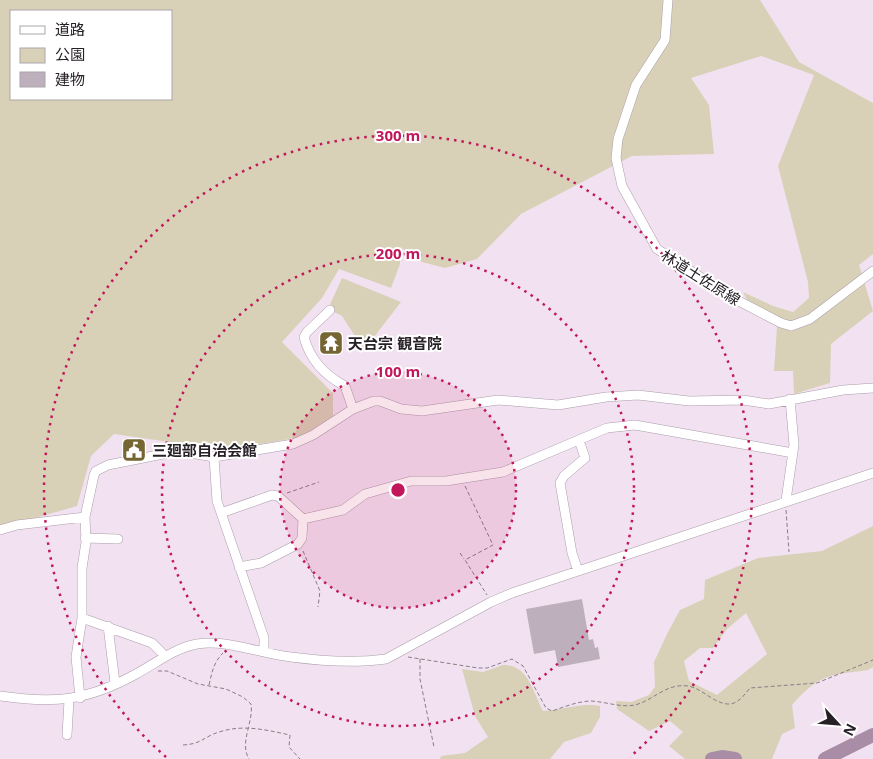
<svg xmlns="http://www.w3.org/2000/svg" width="873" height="759" font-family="'Open Sans','Noto Sans JP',sans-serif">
	<rect width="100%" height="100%" fill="#f2e2f1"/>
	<path fill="#d8d1b7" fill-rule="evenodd" d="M0 0H760L799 62 873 103V254L859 265 873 311 831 344 830 383 794 394 793 371H774L777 327 784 322 747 300 743 292 773 306 793 312 809 298 808 282 778 166 814 75 761 56 691 78 709 105 714 154 632 156 521 214 477 259 445 268 422 262 400 247V264L391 288 339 269 322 298 282 342 333 393V416L301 437 225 450 114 434 91 456 77 506 0 528ZM11 11H171V99H11Z
		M342 278 401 302 364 350 342 316 328 309Z
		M873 526V667L868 670C830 675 819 674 792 705L795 728 782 734 772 759H738L736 755 729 753 723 759H685L669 746 683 732 670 721 649 731 617 709 616 701 631 702 649 695 655 687 654 662 668 632 680 610 704 599 705 580 758 558 822 551ZM746 613 767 654 717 695 689 681 684 661 700 648H713L727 629Z
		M503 665C528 664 533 692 543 711 562 710 583 702 600 706V717L591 733 564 742 550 759H440L441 756 465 753 488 737 475 716 462 669 483 672Z"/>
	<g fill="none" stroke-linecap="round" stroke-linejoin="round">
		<path stroke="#a98da7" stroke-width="14" d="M712 759 722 757 735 759
			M825 759 873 735"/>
	</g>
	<path fill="#beafbd" d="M142 445 143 452 127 455 126 447Z
		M582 599 589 640 593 639 595 648 598 647 600 659 558 667 555 650 534 654 526 609Z"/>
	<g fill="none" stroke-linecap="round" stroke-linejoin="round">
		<defs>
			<path id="minor" d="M668 0 665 40 636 85 618 139 616 158 622 186 657 249 733 298 781 323 791 326 810 319 873 271
				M330 310 307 332 304 337C310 360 324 375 345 386L353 409
				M214 457 217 501 264 638V652
				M786 500 794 445 790 399
				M221 513 272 495 278 496 303 519
				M303 519 343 510 365 494 411 481H446L503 472 607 428 635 425 793 453
				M0 530 17 525 85 517
				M85 538 118 539
				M239 567 261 563 298 544 302 538 303 519
				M578 571 572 553 560 483 564 476 585 458 579 440
				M82 618 152 643 165 656
				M108 626 115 683
				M0 696C54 704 87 701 136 674 155 664 174 648 197 644 227 639 261 654 291 657 321 661 356 663 386 659L491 602 512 593 873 473
				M80 698 76 657 82 618V568L86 542 85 517 94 475 96 471 108 465 178 451 214 457 293 444 313 435 353 409 374 401H380L401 409 422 411 498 400 558 405 606 397 638 395 689 401 743 400 769 404 843 390 873 388
				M67 735 69 700"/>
		</defs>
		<use href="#minor" stroke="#ab9caa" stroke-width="10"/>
		<path stroke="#887d87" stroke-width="1" stroke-dasharray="4 2.5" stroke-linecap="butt" d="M465 486 493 545 465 560 487 595
			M287 493 319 482
			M786 510 789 552
			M303 551 320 591 318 607
			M460 553 464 559
			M408 657 478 668H487L512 659 523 666 546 708 552 711C564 707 576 702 589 701 604 701 620 708 635 705 654 700 666 683 688 686 702 688 715 705 730 704 739 703 744 695 750 688L817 683 873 660
			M420 659V679L434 747
			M158 671H167L198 684 226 689 243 697 251 704C254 721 239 743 249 759
			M209 685C212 673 213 663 223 653
			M183 745C202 744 203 737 219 732 244 724 266 730 290 735L289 747 300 759"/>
		<use href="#minor" stroke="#fff" stroke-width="9"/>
	</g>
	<circle cx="398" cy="490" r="118" fill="#c2185b" fill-opacity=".12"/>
	<g fill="none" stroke="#c2185b" stroke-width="2.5" stroke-dasharray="2.5 5">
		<circle cx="398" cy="490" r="118"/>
		<circle cx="398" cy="490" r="236"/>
		<path d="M166 757A354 354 0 1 1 630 757"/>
	</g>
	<defs>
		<symbol id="temple-square" viewBox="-11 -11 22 22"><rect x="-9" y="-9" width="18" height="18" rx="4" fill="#746533" stroke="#fff"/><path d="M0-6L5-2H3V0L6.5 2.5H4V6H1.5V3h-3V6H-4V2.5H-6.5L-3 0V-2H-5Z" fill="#fff"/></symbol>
		<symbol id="civic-square" viewBox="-11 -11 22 22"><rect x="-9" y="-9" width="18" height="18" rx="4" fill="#746533" stroke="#fff"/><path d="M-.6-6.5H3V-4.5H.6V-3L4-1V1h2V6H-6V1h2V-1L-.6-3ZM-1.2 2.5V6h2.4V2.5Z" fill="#fff"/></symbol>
	</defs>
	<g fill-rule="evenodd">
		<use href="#temple-square" x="317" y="329" width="28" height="28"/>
		<use href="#civic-square" x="120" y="436" width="28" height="28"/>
	</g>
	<g text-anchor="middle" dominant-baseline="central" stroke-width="4" stroke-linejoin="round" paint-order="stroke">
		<g font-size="15" fill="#272127" stroke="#fff">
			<text transform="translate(701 277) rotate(32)">林道土佐原線</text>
		</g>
		<g font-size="15" font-weight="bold" fill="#272127" stroke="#fff" text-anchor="start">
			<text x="348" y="343">天台宗 観音院</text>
			<text x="152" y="450">三廻部自治会館</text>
		</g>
	</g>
	<circle cx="398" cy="490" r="8" fill="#c2185b" stroke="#fff" stroke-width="2.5"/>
	<g font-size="15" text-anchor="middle" font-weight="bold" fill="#c2185b" stroke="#fff" stroke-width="4" stroke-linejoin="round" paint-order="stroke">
		<text x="398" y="141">300 m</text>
		<text x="398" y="259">200 m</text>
		<text x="398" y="377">100 m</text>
	</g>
	<rect x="10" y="10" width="162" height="90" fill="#ffffff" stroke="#a9a6a9"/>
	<rect x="20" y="26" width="25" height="8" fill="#ffffff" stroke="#a9a6a9"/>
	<text x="55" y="35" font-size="15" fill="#272127">道路</text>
	<rect x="20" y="48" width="25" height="15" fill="#d8d1b7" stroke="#a9a6a9"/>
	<text x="55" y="60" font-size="15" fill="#272127">公園</text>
	<rect x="20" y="72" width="25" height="15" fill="#beafbd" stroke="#a9a6a9"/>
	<text x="55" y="85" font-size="15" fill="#272127">建物</text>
	<g transform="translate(838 724) rotate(116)" stroke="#ffffff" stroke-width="4" paint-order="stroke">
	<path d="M0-4L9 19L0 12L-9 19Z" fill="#272127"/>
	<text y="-8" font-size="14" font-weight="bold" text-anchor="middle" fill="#272127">N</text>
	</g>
</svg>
